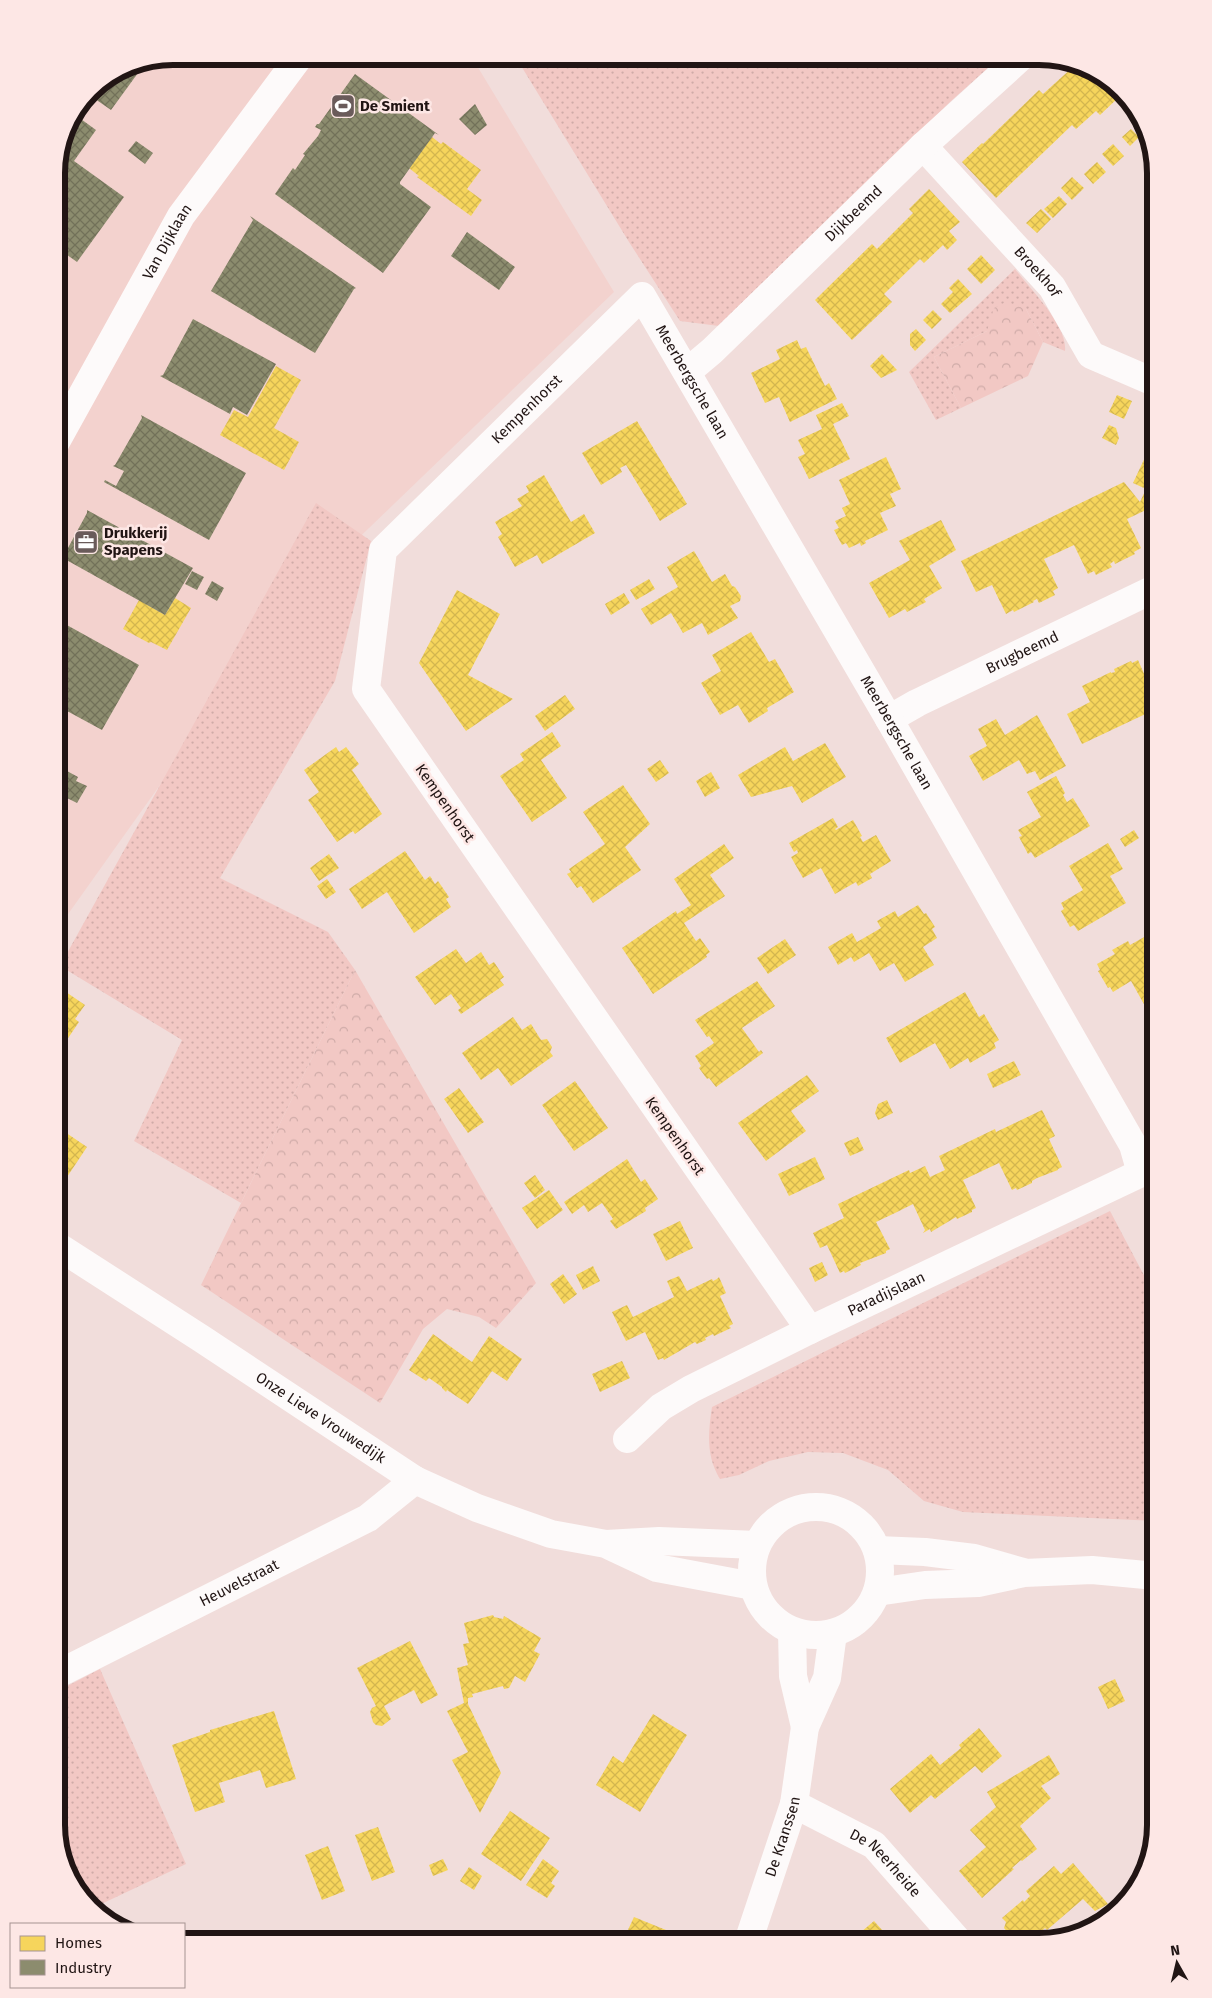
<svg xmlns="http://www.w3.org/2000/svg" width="1212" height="1998" font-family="'Fira Sans',sans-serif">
	<defs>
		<pattern id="grass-dots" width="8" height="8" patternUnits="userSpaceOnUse" patternTransform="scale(1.25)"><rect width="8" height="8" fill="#f2c8c4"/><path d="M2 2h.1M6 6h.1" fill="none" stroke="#cfaba8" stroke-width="1.8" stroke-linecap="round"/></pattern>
		<pattern id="forest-crowns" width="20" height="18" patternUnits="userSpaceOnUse" patternTransform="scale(1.25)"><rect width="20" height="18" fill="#f2c8c4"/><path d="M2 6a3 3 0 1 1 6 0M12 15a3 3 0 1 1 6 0" fill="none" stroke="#cfaba8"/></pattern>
		<pattern id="homes-cross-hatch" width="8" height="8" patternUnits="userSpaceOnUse" patternTransform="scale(1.25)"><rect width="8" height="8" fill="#f6d55c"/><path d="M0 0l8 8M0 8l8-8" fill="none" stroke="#d3b64f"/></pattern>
		<pattern id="industry-cross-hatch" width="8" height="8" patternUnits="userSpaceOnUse" patternTransform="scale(1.25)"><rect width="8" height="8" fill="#8c8c6e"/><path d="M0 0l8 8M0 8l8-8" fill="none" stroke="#727159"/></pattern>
	</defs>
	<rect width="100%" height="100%" fill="#f1dddb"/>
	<path fill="#f3d2ce" d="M173 56H471L614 292 286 608 56 931V166L65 128 91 90 129 65Z"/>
	<path fill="url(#grass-dots)" d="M515 56 1000 57 951 101 719 326 680 321 629 242Z
		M1015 269C1030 289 1068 326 1065 351L1043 342 1026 309 987 331 934 357 961 408 936 420 909 372Z
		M316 503 371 541 335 681 220 878 328 932 355 970 241 1203 134 1141 182 1040 60 966Z
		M1110 1211 1156 1298V1521L963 1512 924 1501 888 1470 843 1453 808 1452 769 1461 739 1475 720 1479C706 1456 708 1433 712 1407Z
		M100 1669 186 1864 95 1907 68 1876 56 1825V1692Z"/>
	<path fill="url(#forest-crowns)" d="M1006 302 1026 309 1043 342 1028 376 961 408 934 357 987 331 994 308Z
		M355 970 536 1283 496 1328 479 1317 447 1309 423 1329 380 1403 201 1285Z"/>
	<path fill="url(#homes-cross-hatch)" d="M1074 66 1099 74 1120 96 1100 115 1096 111 1076 129 1072 125 996 198 962 162 982 143 983 144 1039 90 1043 94Z
		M1131 129 1139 137 1130 146 1122 137Z
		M432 137 441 144 443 142 481 170 467 189 482 200 471 216 417 177 419 176 409 168Z
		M1113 144 1124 156 1113 166 1102 154Z
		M1097 162 1106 172 1093 184 1084 174Z
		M1072 177 1084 188 1072 200 1061 188Z
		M929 189 960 222 949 231 957 240 947 250 943 245 924 263 920 259 884 294 892 302 852 340 815 300 872 244 877 249 913 213 909 209Z
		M1059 196 1067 204 1053 218 1044 209Z
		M1041 209 1051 219 1037 233 1026 223Z
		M981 255 995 270 981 284 967 269Z
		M958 279 972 294 950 313 941 304 953 292 949 288Z
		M933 310 942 319 932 329 923 320Z
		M1151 326 1156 328V342L1146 338Z
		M916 329 926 340 915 351 910 345V334Z
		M797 340 801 349 806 347 825 386 829 383 837 399 790 422 779 397 765 403 751 373 780 359 776 350Z
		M882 354 897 370 881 378 870 366Z
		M276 366 301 380 274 428 299 442 284 470 220 435 234 410 248 417Z
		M1117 395 1132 401 1124 419 1109 412Z
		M842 403 849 416 833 424 850 459 809 479 798 457 805 454 798 440 822 429 816 415Z
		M637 421 687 504 660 521 626 465 620 468 622 472 601 485 582 453Z
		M1109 425 1116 428 1119 438 1116 445 1102 438Z
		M1156 434V522L1146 510 1127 519 1141 548 1134 552 1135 554 1115 564 1114 561 1110 564 1112 567 1096 575 1094 571 1088 574 1074 545 1044 559 1058 588 1053 591 1055 595 1039 603 1037 599 1033 601 1034 602 1014 612 1013 610 1006 614 992 585 976 592 961 561 1124 482 1140 502 1146 489 1133 483Z
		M886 457 901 489 890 494 896 506 880 513 888 530 865 541 866 543 861 546 860 543 849 548 846 543 842 545 834 530 839 528 835 521 846 516 842 508 850 504 839 480Z
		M544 475 571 522 584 514 595 533 542 564 537 555 515 567 498 537 502 534 495 522 522 506 517 499 529 492 526 486Z
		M941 520 956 550 929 566 942 588 924 599 926 602 907 612 905 609 889 618 869 583 910 560 899 541Z
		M694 551 712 582 725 574 732 586 735 587 741 596 740 601 730 606 738 618 708 635 702 623 683 633 671 613 651 625 641 609 678 587 667 567Z
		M649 579 655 589 636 600 630 590Z
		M457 590 500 614 468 675 513 699 466 731 419 663Z
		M624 593 630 603 611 615 605 604Z
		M175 598 191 608 167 650 151 642 149 643 123 629 139 600 165 615Z
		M751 632 769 662 775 659 794 692 767 708 768 711 749 723 738 705 720 715 701 683 721 671 712 655Z
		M1138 660 1145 676 1156 671V709L1082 744 1067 714 1090 702 1082 686 1111 672V673L1115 672 1114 669 1131 661 1132 663Z
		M565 695 575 709 545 731 535 716Z
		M1037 715 1066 766 1040 780 1035 771 1027 774 1019 760 983 781 969 756 987 746 978 729 996 719 1005 735Z
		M552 732 561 746 541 760 567 798 532 822 500 776 524 760 520 754Z
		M825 743 846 777 802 803 792 786 751 797 738 775 785 747 793 761Z
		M336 747 339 752 346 747 359 764 352 770 382 814 355 834 353 831 337 842 308 800 319 792 304 770Z
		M660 760 669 773 656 782 647 769Z
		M711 772 720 788 705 797 696 781Z
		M1056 776 1065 793 1063 795 1067 802 1073 798 1090 826 1035 858 1031 852 1028 854 1019 837 1022 836 1018 830 1041 817 1027 792Z
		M623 785 650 824 625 847 641 870 593 903 581 886 577 888 567 874 571 872 569 869 605 844 583 812Z
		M833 818 838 827 835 829 836 830 853 820 862 836 860 837 863 842 876 835 891 861 870 874 872 878 858 886 856 882 835 894 821 868 803 878 791 857 798 853 797 850 794 852 789 843Z
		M1134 830 1139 838 1125 847 1120 839Z
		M1108 843 1123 869 1110 876 1126 903 1078 931 1074 925 1070 927 1061 911 1064 909 1061 903 1083 890 1069 866Z
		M724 844 734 858 710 875 725 896 684 923 696 941 700 938 710 952 706 955 707 957 653 994 622 948 676 911 677 914 691 905 674 879Z
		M405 851 425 880 430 876 435 884 438 881 449 897 446 899 451 907 414 933 387 892 362 909 349 889Z
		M329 854 339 868 319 881 310 868Z
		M327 879 336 892 326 899 317 886Z
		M918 905 924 914 926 913 935 927 932 929 937 938 923 947 934 965 905 982 894 963 880 971 869 953 854 962 851 957 838 965 828 947 852 933 857 942 881 928 877 921 895 911 898 917Z
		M1146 936 1156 954V1000L1145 1006 1131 981 1113 992 1110 987 1108 988 1098 971 1100 970 1097 964 1115 954 1112 950 1128 941 1130 945Z
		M785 939 796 955 768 974 757 958Z
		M456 949 466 963 481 952 489 965 494 962 504 977 500 980 504 985 461 1014 458 1010 461 1008 451 994 435 1005 415 977Z
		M757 981 775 1006 742 1028 759 1052 761 1050 763 1053 716 1087 709 1078 707 1079 699 1068 701 1066 695 1056 714 1043 709 1036 707 1037 695 1020Z
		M63 990 85 1005 75 1019 79 1022 56 1056V999Z
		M965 992 979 1017 984 1014 999 1040 994 1043 996 1048 970 1063 968 1058 950 1069 935 1043 900 1063 886 1038Z
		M513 1017 522 1030 531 1024 541 1040 547 1039 552 1047 550 1052 553 1056 511 1086 498 1068 481 1080 462 1053Z
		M1014 1061 1021 1075 993 1088 987 1074Z
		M807 1075 819 1091 791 1111 806 1131 766 1161 738 1123Z
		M575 1081 608 1128 574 1151 542 1105Z
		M459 1088 484 1122 468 1133 444 1099Z
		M887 1100 893 1113 878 1120 875 1113 878 1104Z
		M1042 1110 1055 1136 1049 1139 1062 1167 1058 1169V1170L1037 1178 1032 1181V1183L1017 1190 1016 1188 1012 1190 999 1163 963 1180 976 1208 972 1210V1212L957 1219 956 1217 931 1232 930 1229 923 1233 925 1230 913 1204 895 1213 876 1222 890 1249 886 1251V1253L860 1263 861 1265 845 1273 844 1271 840 1273 827 1245 820 1248 813 1233 844 1218 838 1204 909 1170 910 1173 925 1166 930 1177 945 1170 939 1156 995 1129 996 1132Z
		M56 1126 87 1147 67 1177 56 1170Z
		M858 1137 864 1150 850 1156 844 1143Z
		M815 1157 825 1179 789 1196 778 1174Z
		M627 1159 641 1182 645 1179 658 1199 645 1208 646 1211 616 1229 610 1221 613 1219 602 1203 588 1212 584 1205 572 1214 564 1202Z
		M535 1175 545 1190 535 1198 524 1183Z
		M549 1190 563 1210 537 1229 522 1208Z
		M680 1221 693 1248 666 1261 653 1234Z
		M822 1262 828 1275 815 1282 809 1268Z
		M593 1266 600 1281 583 1290 576 1275Z
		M563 1274 577 1294 564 1304 550 1284Z
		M679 1276 687 1291 712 1279 713 1281 717 1279 719 1277 726 1293 720 1296 733 1324 729 1326 731 1328 714 1336 713 1334 705 1338 706 1340 697 1344 695 1342 664 1360 663 1358 658 1360 645 1332 626 1341 612 1312 627 1305 633 1317 674 1297 667 1281Z
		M433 1334 472 1362 489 1336 522 1359 507 1381 492 1371 468 1404 447 1390 446 1392 442 1388V1387L429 1378 426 1381 409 1370Z
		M622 1361 630 1378 600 1392 592 1374Z
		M493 1615 494 1617 503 1619 504 1616 541 1638 534 1651 540 1654 525 1682 515 1676 509 1688 504 1689 503 1686 472 1694 473 1697 468 1698V1704L501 1773 480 1813 452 1760 468 1752 447 1711 464 1703 457 1668 468 1665 463 1644 469 1643 464 1623Z
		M410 1641 438 1695 421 1704 414 1690 384 1706 391 1719 382 1726 376 1725 373 1722 370 1712 372 1708 376 1706 357 1668Z
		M1115 1679 1125 1701 1108 1709 1098 1687Z
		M274 1711 296 1779 266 1788 260 1770 219 1783 225 1802 195 1812 172 1745 210 1732V1730Z
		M653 1714 687 1735 640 1812 596 1785 613 1756 623 1763Z
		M979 1728 1002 1756 982 1773 975 1766 935 1799 931 1795 910 1813 890 1789 931 1754 940 1765 961 1748 959 1745Z
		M1049 1755 1060 1774 1041 1786 1051 1798 1020 1826 1037 1849 1022 1861 1021 1860 1012 1868 1014 1869 982 1898 959 1871 986 1847 970 1830 996 1807 987 1792Z
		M510 1811 550 1838 521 1881 481 1854Z
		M378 1827 395 1872 372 1881 355 1835Z
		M328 1846 345 1891 322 1900 305 1855Z
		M443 1859 448 1870 433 1876 429 1865Z
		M543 1859 559 1871 551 1883 555 1886 547 1898 526 1885Z
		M1073 1863 1108 1904 1095 1911 1083 1899 1047 1930 1045 1928 1029 1942H1016L1004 1928 1006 1922 1002 1918 1023 1900 1024 1902 1030 1896 1026 1891 1054 1866 1061 1874Z
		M469 1867 482 1876 474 1890 460 1881Z
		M1104 1911 1107 1915 1090 1930 1081 1932Z
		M634 1917 666 1930 661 1942H619L623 1933 626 1934Z
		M874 1921 893 1942H862L866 1938 861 1932Z
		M454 1931 480 1942H453Z"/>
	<path fill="url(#industry-cross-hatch)" d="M146 62 111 110 88 94 91 90 129 65Z
		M355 74 439 135 435 133 400 182V184L431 207 383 273 275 194 293 168 295 170 305 155 303 154 318 136 321 130 315 127 317 124H319Z
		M475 104 487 125 475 135 459 119Z
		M74 114 96 130 74 161 124 197 77 262 56 247V166L65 128Z
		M136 141 153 153 145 164 128 151Z
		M250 216 356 288 354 289 315 353 211 291 253 220Z
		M467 232 515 267 499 290 451 256Z
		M193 319 276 364 247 415 233 407 230 414 160 376 163 375Z
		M141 415 246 473 209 540 104 482 105 480 116 486 124 471 113 466 115 465 142 418Z
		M87 510 193 568 165 615 61 557H63L87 513Z
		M192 571 204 577 197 590 185 584Z
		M212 581 224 588 217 601 205 594Z
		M56 619 139 665 102 730 56 705Z
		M56 765 78 777 76 781 87 786 77 803 67 798 56 816Z
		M56 852 65 857 56 873Z"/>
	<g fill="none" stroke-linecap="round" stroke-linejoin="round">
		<g stroke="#fdfafa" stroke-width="28">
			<path id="s1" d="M923 146 1052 287 1091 355 1156 383"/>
			<path id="s2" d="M687 372 712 351 923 146 1021 57"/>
			<path id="s3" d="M56 442 181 216 300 56"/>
			<path id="s4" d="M889 719 917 703 1156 588"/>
			<path id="s5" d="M810 1330 366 689 383 550 642 296 889 719 1133 1145 1141 1173"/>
			<path id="s6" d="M627 1439 661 1407 691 1389 810 1330 1141 1173 1156 1168"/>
			<path d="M792 1631 793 1676 805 1727"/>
			<path id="s7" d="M56 1675 368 1518 415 1480"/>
			<path id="s8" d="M794 1804 874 1845 959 1942"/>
			<path id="s9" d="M748 1942 794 1804 805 1727 827 1678 833 1633"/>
		</g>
		<g stroke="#fdfafa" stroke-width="28">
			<path id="s10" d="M56 1245 202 1339 415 1480 477 1508 551 1534 606 1544 659 1541 757 1545"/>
			<circle cx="816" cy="1571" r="64"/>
			<path d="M610 1546 657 1568 753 1586"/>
			<path d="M877 1550 925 1552 974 1558 1023 1572"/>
			<path d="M877 1592 925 1585 978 1583 1024 1573 1092 1570 1156 1576"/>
		</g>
	</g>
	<defs>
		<symbol id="stadium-square" viewBox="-11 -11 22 22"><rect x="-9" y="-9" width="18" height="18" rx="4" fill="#6a5b5a" stroke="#fde7e5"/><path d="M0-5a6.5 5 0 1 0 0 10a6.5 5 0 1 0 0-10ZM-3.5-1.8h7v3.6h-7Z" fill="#fff"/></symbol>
		<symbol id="office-square" viewBox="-11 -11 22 22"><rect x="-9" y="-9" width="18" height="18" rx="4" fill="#6a5b5a" stroke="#fde7e5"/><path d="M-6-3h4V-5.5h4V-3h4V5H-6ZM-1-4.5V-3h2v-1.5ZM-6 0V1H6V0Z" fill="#fff"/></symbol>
	</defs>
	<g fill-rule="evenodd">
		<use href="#stadium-square" x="329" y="92" width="28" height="28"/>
		<use href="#office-square" x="72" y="528" width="28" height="28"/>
	</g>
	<g text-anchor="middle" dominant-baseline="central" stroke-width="5" stroke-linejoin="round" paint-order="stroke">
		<g font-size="15" font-weight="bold" fill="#211514" stroke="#fde7e5" text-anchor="start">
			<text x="360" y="106">De Smient</text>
			<text x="104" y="533">Drukkerij<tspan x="104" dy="17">Spapens</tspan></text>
		</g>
		<g font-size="15" fill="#211514" stroke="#fde7e5">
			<text stroke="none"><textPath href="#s2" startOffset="230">Dijkbeemd</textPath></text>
			<text stroke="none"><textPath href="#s3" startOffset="229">Van Dijklaan</textPath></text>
			<text stroke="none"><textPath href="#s1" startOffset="170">Broekhof</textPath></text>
			<text stroke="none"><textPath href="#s5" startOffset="1382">Meerbergsche laan</textPath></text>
			<text stroke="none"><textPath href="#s5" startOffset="1121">Kempenhorst</textPath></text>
			<text stroke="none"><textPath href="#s4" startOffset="149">Brugbeemd</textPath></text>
			<text stroke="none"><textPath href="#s5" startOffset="1788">Meerbergsche laan</textPath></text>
			<text transform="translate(445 803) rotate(55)">Kempenhorst</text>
			<text transform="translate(675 1136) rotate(55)">Kempenhorst</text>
			<text stroke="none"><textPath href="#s6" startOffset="299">Paradijslaan</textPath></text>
			<text stroke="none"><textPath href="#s10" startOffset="316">Onze Lieve Vrouwedijk</textPath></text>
			<text stroke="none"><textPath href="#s7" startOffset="205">Heuvelstraat</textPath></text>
			<text stroke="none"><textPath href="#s9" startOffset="111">De Kranssen</textPath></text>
			<text stroke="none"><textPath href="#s8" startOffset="110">De Neerheide</textPath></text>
		</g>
	</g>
	<path d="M0 0H1212V1998H0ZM173 65H1039A108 108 0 0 1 1147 173V1825A108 108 0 0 1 1039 1933H173A108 108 0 0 1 65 1825V173A108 108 0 0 1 173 65Z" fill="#fde7e5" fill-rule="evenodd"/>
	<path fill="none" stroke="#211514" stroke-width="6" d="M173 65H1039A108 108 0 0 1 1147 173V1825A108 108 0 0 1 1039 1933H173A108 108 0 0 1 65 1825V173A108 108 0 0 1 173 65Z"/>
	<rect x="10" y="1923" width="175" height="65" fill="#fde7e5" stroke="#a59391"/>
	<rect x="20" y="1936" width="25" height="15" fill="#f6d55c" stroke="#a59391"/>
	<text x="55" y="1948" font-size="15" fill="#211514">Homes</text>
	<rect x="20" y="1960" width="25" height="15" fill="#8c8c6e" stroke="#a59391"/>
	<text x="55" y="1973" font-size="15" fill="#211514">Industry</text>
	<g transform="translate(1177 1963) rotate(352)" stroke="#fde7e5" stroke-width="4" paint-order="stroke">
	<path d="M0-4L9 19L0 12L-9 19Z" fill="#211514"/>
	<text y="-8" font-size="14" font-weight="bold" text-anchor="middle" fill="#211514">N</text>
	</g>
</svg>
